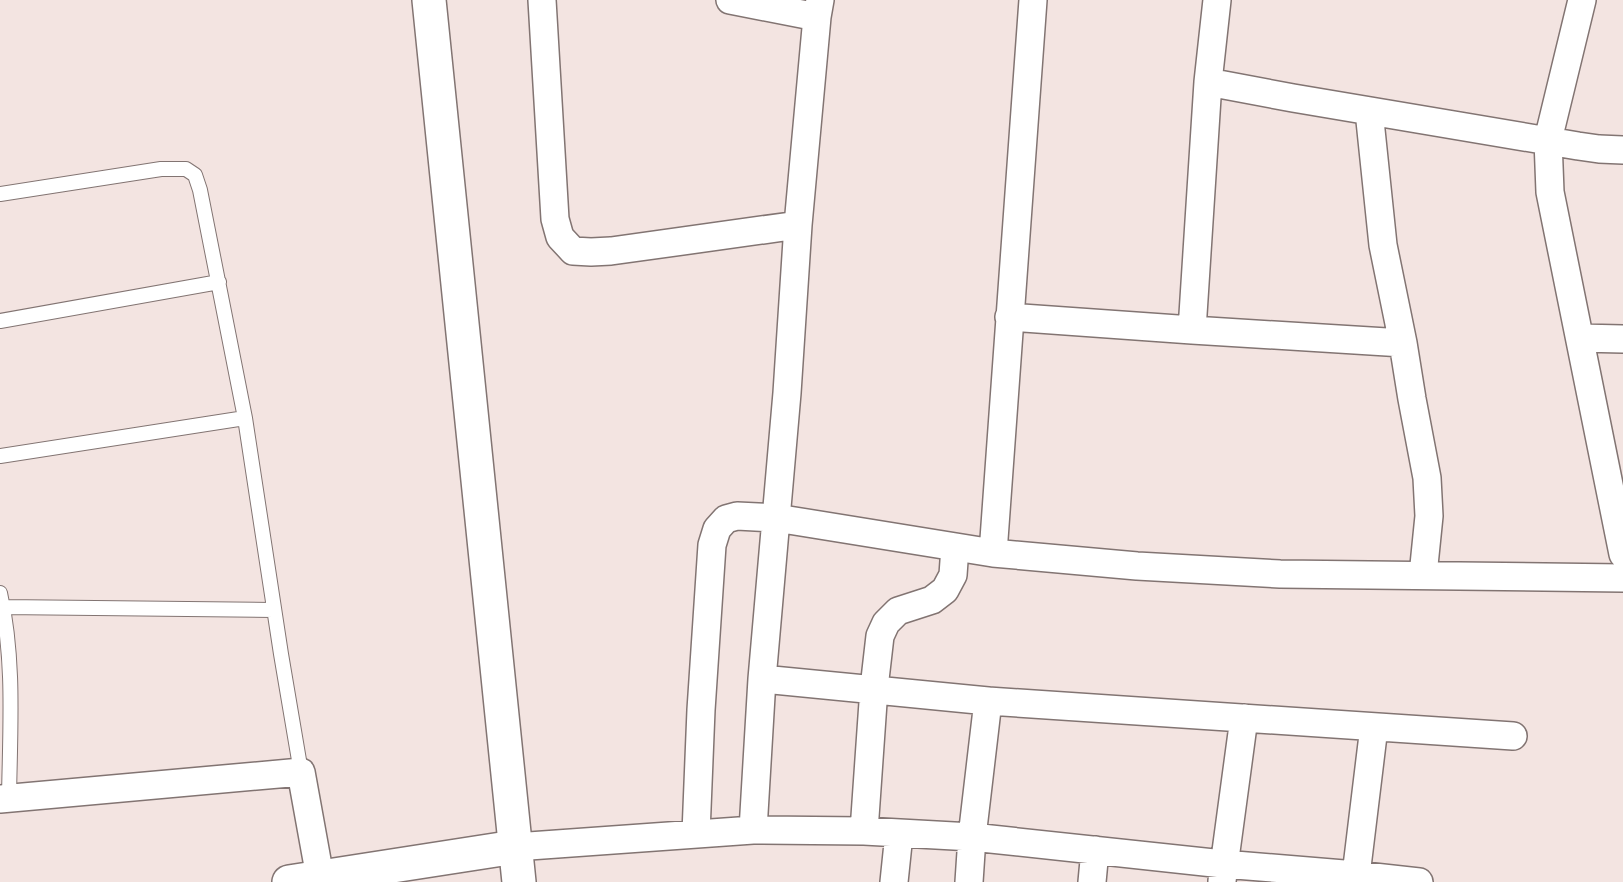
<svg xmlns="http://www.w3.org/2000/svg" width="1623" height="882" font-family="Karla,sans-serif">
	<rect width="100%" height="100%" fill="#f3e4e1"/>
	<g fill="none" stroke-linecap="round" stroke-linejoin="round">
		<defs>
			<path id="service" d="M0 194 161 169H186L195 175 200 190 245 418 281 654 301 772
				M0 321 219 282
				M0 456 245 418
				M0 593C15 660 10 730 9 798
				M3 607 274 610"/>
			<path id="minor" d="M542 0 555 219 560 237 573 251 591 252 611 251 798 225
				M730 0 817 17
				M1582 0 1548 140 1550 192 1623 554
				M1208 82 1293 98 1578 146 1599 149 1623 150
				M1369 111 1383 245 1403 343 1412 399 1427 478 1429 516 1423 575
				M1009 317 1192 330 1403 343
				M1192 330 1208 82 1217 0
				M1580 338 1623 339
				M993 553 1033 0
				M762 679 988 701 1513 736
				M0 799 301 772 320 877
				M753 830 762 679 787 393 798 225 817 17 820 0
				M864 831 874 688 880 636 886 623 898 611 932 600 945 590 953 575 955 547
				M696 833 701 710 712 545 717 529 726 519 737 516 776 518 993 553 1137 566 1280 574 1623 578
				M515 847 753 830 864 831 972 837 1223 864 1356 875 1419 882
				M1356 875 1374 727
				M1222 881 1244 718
				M894 882 899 834
				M969 882 972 837 988 701
				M1092 882 1095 850"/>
			<path id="secondary" d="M289 882 515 847"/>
			<path id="primary" d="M429 0 519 882"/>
		</defs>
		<use href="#service" stroke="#827472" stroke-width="16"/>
		<use href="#minor" stroke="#827472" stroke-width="30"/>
		<use href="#secondary" stroke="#827472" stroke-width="36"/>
		<use href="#primary" stroke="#827472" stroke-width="36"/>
		<use href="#service" stroke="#fff" stroke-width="14"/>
		<use href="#minor" stroke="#fff" stroke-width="27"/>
		<use href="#secondary" stroke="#fff" stroke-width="33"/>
		<use href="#primary" stroke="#fff" stroke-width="33"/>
	</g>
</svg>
